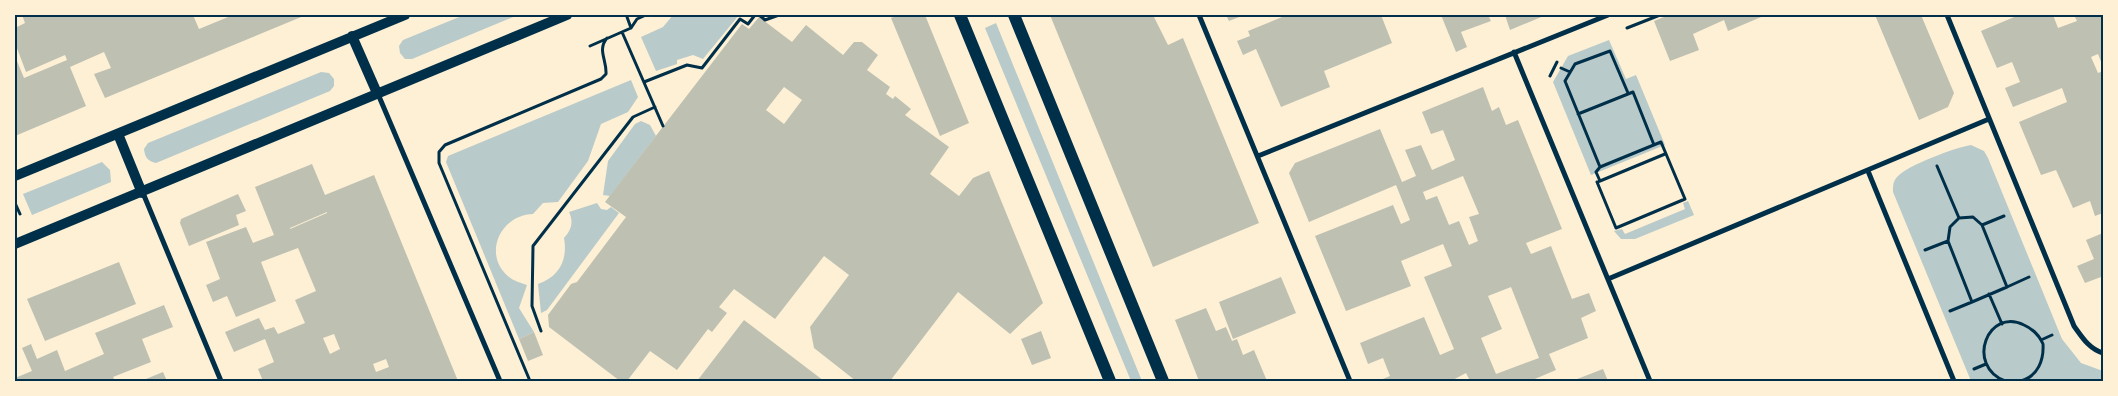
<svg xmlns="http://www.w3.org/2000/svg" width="2118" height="396" font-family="Montserrat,sans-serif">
	<rect width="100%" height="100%" fill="#fdf0d5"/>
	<path fill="#b9caca" d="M464 15H518L412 59H405L400 53 399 46 403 40Z
		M673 15H739L703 59 693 55 677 60V64L656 71 641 37 663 27Z
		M996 23 1142 381H1131L985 28Z
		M1609 40 1626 79 1636 75 1665 145 1591 175 1553 82 1568 56Z
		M321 72 329 73 334 79V86L330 91 156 163C148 161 145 158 144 149L148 143Z
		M631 80 638 97 628 112 601 124 588 161 558 202 543 203 533 214C500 215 482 255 509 277 514 281 521 283 527 285L519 308 534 332 519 339 446 162 448 156Z
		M641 121 650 125 656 136 610 196 603 195 608 161 635 124Z
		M1971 145 1984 151 1988 158 2062 339 2081 363 2103 371V381H1971L1893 192C1893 185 1893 182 1897 177 1908 165 1954 148 1971 145Z
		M102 162 110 170 111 182 32 215 23 194Z
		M1688 201 1694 215 1635 239H1621L1614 231 1622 229 1625 234 1685 209 1683 203Z
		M597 203 601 209 607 210 611 207 619 213 547 310 541 313 538 284C559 277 568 260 564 238 571 231 574 222 569 212Z"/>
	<path fill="#bec0b2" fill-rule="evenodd" d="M22 15H193L199 29 233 15H306L105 98 94 74 111 68 104 52 70 67 86 106 15 136V61H17L24 78 67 60 65 55 26 72 15 43V28L25 23Z
		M898 15H925L969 123 940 136 891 18Z
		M1050 15H1153L1168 45 1183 38 1259 223 1153 267Z
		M1226 15H1244L1229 21Z
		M1287 15H1381L1392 43 1324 71 1330 87 1281 107 1256 49 1243 55 1237 41 1250 36 1248 31Z
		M1441 15H1488L1491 21 1461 32 1467 47 1456 52Z
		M1505 15H1546L1510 30Z
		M1669 15H1766L1728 31 1724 20 1693 34 1699 50 1670 61 1654 21Z
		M1875 15H1921L1954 93 1948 107 1919 120Z
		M2019 15H2053L2058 28 2077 21 2074 15H2103V67L2098 54 2091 57 2098 73 2103 71V213L2095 216 2090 201 2073 208 2056 170 2041 175 2019 122 2067 102 2062 88 2013 107 2005 88 2020 82 2012 62 1997 68 1981 31Z
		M759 17 792 42 806 25 843 55 854 42H862L878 55 867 70 890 87 886 94 893 99 895 96 911 109 905 115 949 147 930 174 959 196 973 178 989 171 1043 303 1010 334 958 292 890 381H856L814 348 810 327 849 275 824 256 775 319 734 289 719 307 727 313 712 332 708 329 677 370 650 351 627 381H620L549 327 548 315 571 284 577 282 626 217 605 202 742 24 749 29ZM784 87 802 100 784 124 766 110Z
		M1483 87 1492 111 1499 107 1506 125 1518 120 1562 229 1526 243 1531 254 1551 246 1572 299 1589 293 1596 311 1581 318 1588 338 1549 354 1556 370 1530 381H1470L1466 373 1451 381H1378L1390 376 1383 358 1368 364 1360 343 1424 317 1440 355 1454 349 1424 277 1452 266 1443 244 1401 261 1411 286 1346 311 1315 236 1393 205 1401 224 1410 220 1396 185 1309 222 1289 173 1295 163 1380 129 1402 182 1416 176 1405 150 1421 145 1432 170 1455 160 1443 130 1431 134 1422 112ZM1463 176 1479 214 1469 217 1478 241 1469 245 1459 221 1449 225 1437 196 1426 200 1423 192ZM1511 287 1539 358 1496 374 1481 338 1502 329 1488 296Z
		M312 164 325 195 374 175 458 381H263L258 369 274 362 265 339 234 352 225 332 259 318 265 330 274 327 278 334 305 323 295 300 316 291 298 248 261 262 276 301 236 317 227 296 213 302 206 285 220 279 206 242 246 227 253 243 274 235 255 187ZM327 212V213L290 229V228ZM334 334 340 349 330 354 323 338ZM386 359 389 367 376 372 373 364Z
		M238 194 246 211 236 215 239 225 189 246 180 223 181 219Z
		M2103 233V282L2101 277 2085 283 2077 266 2094 259 2086 240Z
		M119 262 136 304 45 341 27 299Z
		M1281 277 1296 313 1233 339 1219 302Z
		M164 305 173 327 142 339 151 362 113 377 115 381H15V378L32 371 22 348 31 344 37 359 57 350 65 371 104 354 95 333Z
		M1206 308 1216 331 1226 327 1232 341 1237 339 1243 355 1254 350 1267 381H1199L1175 320Z
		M744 320 824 381H697Z
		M1041 331 1051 358 1032 365 1021 339Z
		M534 332 543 355 528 361 519 339Z
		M1603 369 1608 381H1572Z
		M163 372 167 381H141Z"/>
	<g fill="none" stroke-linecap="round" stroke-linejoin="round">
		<path stroke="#003049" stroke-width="3" d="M759 15 765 20 779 15
			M627 17 631 28
			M1627 28 1660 15
			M622 32 663 126
			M590 46 631 28 637 19 646 15
			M1561 68 1570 72
			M1550 76 1557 62
			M644 82 687 65 702 68 740 19 748 24 755 15
			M1578 114 1633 92 1654 145
			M1661 142 1685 199 1616 228 1597 182 1600 181 1596 172 1600 167Z
			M1937 166 1959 218
			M1600 167 1565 81 1575 64 1610 51 1628 93
			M1600 181 1665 154
			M15 203 20 214
			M1982 225 2007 287 2029 277
			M1948 241 1972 302 1950 311
			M1925 250 1948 241 1950 227 1959 218 1973 217 1982 225 2004 216
			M1989 294 2002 324
			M1972 302 2007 287
			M541 331 532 306 533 246 633 117 655 107
			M2041 340 2052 335
			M1974 369 1986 364
			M530 381 439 163V152L445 145 601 79 606 74C607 60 597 50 607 38
			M2005 381C1965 365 1988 307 2024 325 2033 329 2039 335 2043 344 2044 360 2038 376 2021 381"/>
		<path stroke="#003049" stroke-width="5" d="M1199 15 1350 381
			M1947 15 2074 326C2082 337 2089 349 2103 353
			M1514 52 1650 381
			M378 94 500 381
			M1258 156 1608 15
			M1868 171 1954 381
			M143 193 221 381
			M1608 279 1989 119"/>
		<path stroke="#003049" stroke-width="10" d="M352 36 377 93
			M118 134 142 193
			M15 176 405 15
			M15 244 567 15"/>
		<path stroke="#003049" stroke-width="12" d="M960 15 1110 381
			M1014 15 1163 381"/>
	</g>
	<rect width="2118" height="396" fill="none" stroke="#fdf0d5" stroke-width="32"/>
	<rect x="16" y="16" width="2086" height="364" fill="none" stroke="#003049" stroke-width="2"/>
</svg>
